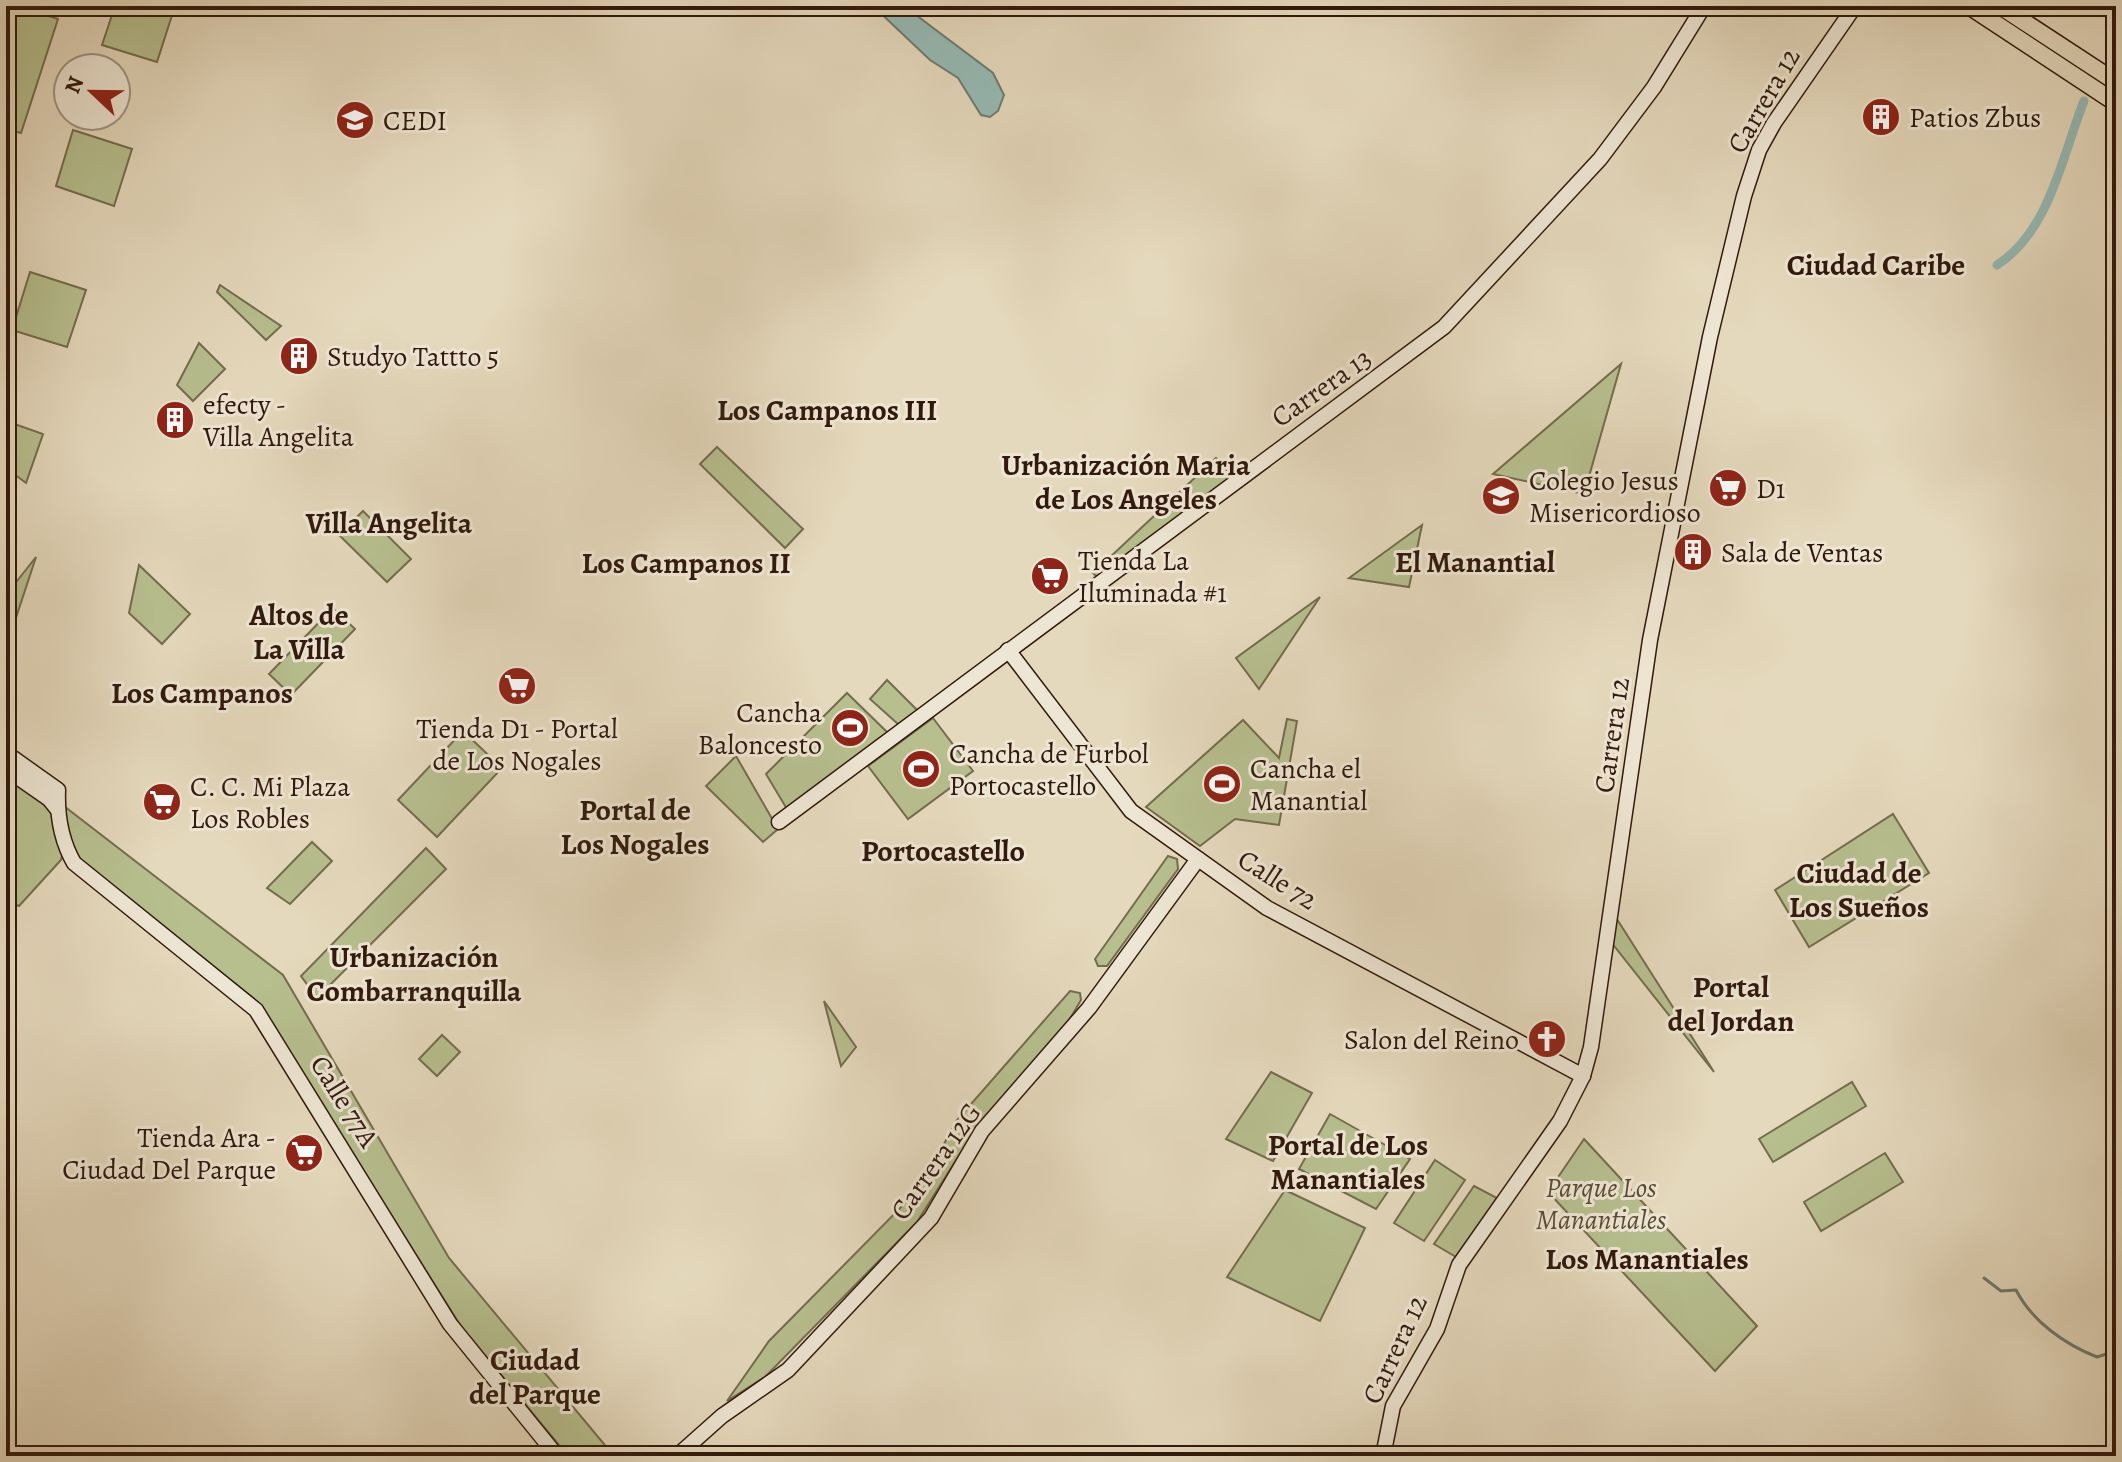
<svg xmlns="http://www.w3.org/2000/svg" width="2122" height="1462" font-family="Alegreya,serif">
	<rect width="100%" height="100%" fill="#e5d9bd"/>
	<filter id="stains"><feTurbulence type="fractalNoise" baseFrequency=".0025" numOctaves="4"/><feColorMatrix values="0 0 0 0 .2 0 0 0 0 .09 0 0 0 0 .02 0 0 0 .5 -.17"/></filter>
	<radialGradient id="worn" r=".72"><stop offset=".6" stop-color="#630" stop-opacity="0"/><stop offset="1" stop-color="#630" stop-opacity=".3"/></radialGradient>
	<g fill="#b7bf8f" stroke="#746c4e" stroke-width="2">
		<path d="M6,6H17L58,19L21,133L6,129Z"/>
		<path d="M115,6H175L157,62L102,45Z"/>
		<path d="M73,130L132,149L114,206L56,186Z"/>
		<path d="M30,272L86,290L67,347L12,330Z"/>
		<path d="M220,285L281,326L266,340L217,292Z"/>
		<path d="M199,343L225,369L193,401L177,385Z"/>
		<path d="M1621,364L1584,494L1493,474Z"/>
		<path d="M6,421L43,434L26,483L6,468Z"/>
		<path d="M717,447L803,529L785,548L700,464Z"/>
		<path d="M1216,458L1233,477L1099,579L1093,573Z"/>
		<path d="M363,511L411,559L387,582L339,535Z"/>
		<path d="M1422,525L1409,587L1349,578Z"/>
		<path d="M36,557L6,648V595Z"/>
		<path d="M139,565L190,614L162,644L129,613Z"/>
		<path d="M1320,597L1259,689L1236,658Z"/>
		<path d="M333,608L355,629L291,695L269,674Z"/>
		<path d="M887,680L918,711L899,725L870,699Z"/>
		<path d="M847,693L889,734L787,809L766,774Z"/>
		<path d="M933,718L973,771L908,819L868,766Z"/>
		<path d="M1287,719L1297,721L1279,825L1235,819L1200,846L1146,807L1243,720L1279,758Z"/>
		<path d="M463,731L502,768L437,837L398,800Z"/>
		<path d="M736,756L778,829L763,842L706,786Z"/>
		<path d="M6,773L51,806L63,852L61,860L19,906L6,901Z"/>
		<path d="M60,803L283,975L449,1258L614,1456H568L462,1328L261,1009L94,877L73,852Z"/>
		<path d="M1893,814L1929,873L1809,947L1775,890Z"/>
		<path d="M312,842L332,861L290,904L267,888Z"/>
		<path d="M426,848L446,869L317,998L301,976Z"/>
		<path d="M1168,856L1177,859L1178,869L1107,966H1098L1095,959Z"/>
		<path d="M1615,916L1702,1053L1714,1072L1611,942Z"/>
		<path d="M1070,991L1080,993L1081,1000L1065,1027L965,1146L917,1222L765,1377L727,1401L769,1341L920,1188L957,1120Z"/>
		<path d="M824,1001L856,1047L841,1066Z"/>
		<path d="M442,1035L460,1052L437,1076L419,1059Z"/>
		<path d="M1271,1072L1312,1093L1273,1161L1226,1139Z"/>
		<path d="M1852,1082L1866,1106L1773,1162L1759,1139Z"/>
		<path d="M1330,1114L1410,1159L1376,1209L1299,1169Z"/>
		<path d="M1584,1139L1757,1326L1715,1371L1548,1192Z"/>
		<path d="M1885,1153L1903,1182L1821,1231L1804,1202Z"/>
		<path d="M1435,1160L1465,1180L1424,1241L1394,1223Z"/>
		<path d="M1474,1186L1497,1198L1456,1257L1434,1244Z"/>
		<path d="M1285,1190L1365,1228L1320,1321L1227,1277Z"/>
	</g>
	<path fill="#96bab5" stroke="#6e7a71" stroke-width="2" d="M873,6H904L993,73L1004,95L998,111L990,117L981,115L958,78L930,60Z"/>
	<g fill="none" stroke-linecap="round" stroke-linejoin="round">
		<g stroke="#6e7a71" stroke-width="3">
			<path d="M2111,67L2116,60"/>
			<path d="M1984,1278L2001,1291L2016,1290C2032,1321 2064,1344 2097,1357L2116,1351"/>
		</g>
		<path stroke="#96bab5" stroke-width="9" d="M1997,265C2050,231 2062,156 2084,101"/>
		<g stroke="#31190c" stroke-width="17">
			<g id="secondary">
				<path d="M1008,650L1131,811L1267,908L1583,1076"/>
				<path d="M6,753L58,790C57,815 62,842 74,863L256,1010L450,1324L557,1456"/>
				<path d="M6,769L49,799L57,809"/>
				<path d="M779,822L1444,327L1600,159L1654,87L1704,6"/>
				<path d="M677,1456L722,1416L788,1370L931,1218L982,1131L1089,1008L1198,859"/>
				<path d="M1383,1456L1393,1406L1437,1329L1459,1265L1560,1121L1583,1076L1591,1047L1650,640L1710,337L1744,196L1759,150L1774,123L1855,6"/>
			</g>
		</g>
		<g stroke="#31190c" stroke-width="19">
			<g id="primary">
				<path d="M1969,6L2116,103"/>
				<path d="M2000,6L2116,82"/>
			</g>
		</g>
		<use href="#secondary" stroke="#eee6d4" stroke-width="14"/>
		<use href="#primary" stroke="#e5d9bd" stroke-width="16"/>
	</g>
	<defs>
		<g id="building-disc" transform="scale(2)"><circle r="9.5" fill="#8f2418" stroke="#eee6d4"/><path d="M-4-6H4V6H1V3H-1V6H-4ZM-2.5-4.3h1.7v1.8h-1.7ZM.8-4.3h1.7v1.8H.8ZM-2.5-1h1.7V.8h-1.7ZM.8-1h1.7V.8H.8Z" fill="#fff"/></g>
		<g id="school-disc" transform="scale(2)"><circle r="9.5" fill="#8f2418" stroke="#eee6d4"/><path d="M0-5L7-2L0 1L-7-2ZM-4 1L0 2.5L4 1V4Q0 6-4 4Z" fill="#fff"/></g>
		<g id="supermarket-disc" transform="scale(2)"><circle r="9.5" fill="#8f2418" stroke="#eee6d4"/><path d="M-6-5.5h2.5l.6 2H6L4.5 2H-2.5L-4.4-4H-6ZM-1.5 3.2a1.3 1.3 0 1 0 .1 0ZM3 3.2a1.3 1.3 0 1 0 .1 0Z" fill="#fff"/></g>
		<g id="stadium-disc" transform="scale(2)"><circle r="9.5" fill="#8f2418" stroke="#eee6d4"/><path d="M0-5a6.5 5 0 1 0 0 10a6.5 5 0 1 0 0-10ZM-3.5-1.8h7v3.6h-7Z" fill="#fff"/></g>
		<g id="church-disc" transform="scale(2)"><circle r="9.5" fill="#8f2418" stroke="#eee6d4"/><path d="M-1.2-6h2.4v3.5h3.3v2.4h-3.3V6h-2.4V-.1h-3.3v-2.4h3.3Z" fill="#fff"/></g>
	</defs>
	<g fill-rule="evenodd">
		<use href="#building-disc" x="1881" y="117"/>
		<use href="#school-disc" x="355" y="120"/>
		<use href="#building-disc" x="299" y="356"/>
		<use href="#building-disc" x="175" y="420"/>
		<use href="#supermarket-disc" x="1728" y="488"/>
		<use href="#school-disc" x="1501" y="496"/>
		<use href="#building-disc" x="1693" y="552"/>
		<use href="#supermarket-disc" x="1050" y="576"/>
		<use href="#supermarket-disc" x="517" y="686"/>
		<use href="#stadium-disc" x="850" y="728"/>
		<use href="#stadium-disc" x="921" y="769"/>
		<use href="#stadium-disc" x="1222" y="784"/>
		<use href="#supermarket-disc" x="162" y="802"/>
		<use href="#church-disc" x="1547" y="1039"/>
		<use href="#supermarket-disc" x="304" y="1153"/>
	</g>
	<g text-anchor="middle" stroke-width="6" stroke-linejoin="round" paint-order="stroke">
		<g font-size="28" fill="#31190c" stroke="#eee6d4">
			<text transform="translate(1763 100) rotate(-60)" y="10">Carrera 12</text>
			<text transform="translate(1321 387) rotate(-35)" y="10">Carrera 13</text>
			<text transform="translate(1611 735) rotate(-82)" y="10">Carrera 12</text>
			<text transform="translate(1278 879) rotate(32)" y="10">Calle 72</text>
			<text transform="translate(345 1101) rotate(58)" y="10">Calle 77A</text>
			<text transform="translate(935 1161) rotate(-55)" y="10">Carrera 12G</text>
			<text transform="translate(1394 1349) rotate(-65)" y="10">Carrera 12</text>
		</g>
		<g font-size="28" fill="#31190c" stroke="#eee6d4" text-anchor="start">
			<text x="1909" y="127">Patios Zbus</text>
			<text x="383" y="130">CEDI</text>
			<text x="327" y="366">Studyo Tattto 5</text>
			<text x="203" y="414">efecty -<tspan x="203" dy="32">Villa Angelita</tspan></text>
			<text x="1529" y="490">Colegio Jesus<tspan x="1529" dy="32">Misericordioso</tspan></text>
			<text x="1756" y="498">D1</text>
			<text x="1721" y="562">Sala de Ventas</text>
			<text x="1078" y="570">Tienda La<tspan x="1078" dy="32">Iluminada #1</tspan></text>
			<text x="822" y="722" text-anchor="end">Cancha<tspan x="822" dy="32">Baloncesto</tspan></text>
			<text x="517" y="738" text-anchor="middle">Tienda D1 - Portal<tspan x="517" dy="32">de Los Nogales</tspan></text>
			<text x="949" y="763">Cancha de Furbol<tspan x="949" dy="32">Portocastello</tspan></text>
			<text x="1250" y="778">Cancha el<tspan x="1250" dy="32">Manantial</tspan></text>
			<text x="190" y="796">C. C. Mi Plaza<tspan x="190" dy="32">Los Robles</tspan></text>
			<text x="1519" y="1049" text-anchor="end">Salon del Reino</text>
			<text x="276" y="1147" text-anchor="end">Tienda Ara -<tspan x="276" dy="32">Ciudad Del Parque</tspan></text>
		</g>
		<g font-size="28" font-style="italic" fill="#594b33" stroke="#eee6d4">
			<text x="1601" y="1197">Parque Los<tspan x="1601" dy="32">Manantiales</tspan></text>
		</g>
		<g font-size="30" font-weight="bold" fill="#31190c" stroke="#eee6d4">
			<text x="1876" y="275">Ciudad Caribe</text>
			<text x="827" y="420">Los Campanos III</text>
			<text x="1126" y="475">Urbanización Maria<tspan x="1126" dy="34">de Los Angeles</tspan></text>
			<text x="389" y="533">Villa Angelita</text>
			<text x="1475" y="572">El Manantial</text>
			<text x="686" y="573">Los Campanos II</text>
			<text x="299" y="625">Altos de<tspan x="299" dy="34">La Villa</tspan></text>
			<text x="202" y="703">Los Campanos</text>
			<text x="635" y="820">Portal de<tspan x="635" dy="34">Los Nogales</tspan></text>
			<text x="943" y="861">Portocastello</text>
			<text x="1859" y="883">Ciudad de<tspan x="1859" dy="34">Los Sueños</tspan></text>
			<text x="414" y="967">Urbanización<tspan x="414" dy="34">Combarranquilla</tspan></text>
			<text x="1731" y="997">Portal<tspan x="1731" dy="34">del Jordan</tspan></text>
			<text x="1348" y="1155">Portal de Los<tspan x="1348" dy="34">Manantiales</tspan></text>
			<text x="1647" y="1269">Los Manantiales</text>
			<text x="535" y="1370">Ciudad<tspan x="535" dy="34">del Parque</tspan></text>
		</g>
	</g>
	<rect width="2122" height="1462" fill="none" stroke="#e5d9bd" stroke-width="32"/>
	<rect x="8" y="8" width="2106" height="1446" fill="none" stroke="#31190c" stroke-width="4"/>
	<rect x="16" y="16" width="2090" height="1430" fill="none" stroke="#31190c" stroke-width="2"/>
	<g transform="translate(92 92) rotate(292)"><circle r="38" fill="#eee6d4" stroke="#a29484" stroke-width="2"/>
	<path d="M0-6L14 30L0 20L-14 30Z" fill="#8f2418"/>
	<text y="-12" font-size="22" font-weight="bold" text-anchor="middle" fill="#31190c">N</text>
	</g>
	<rect width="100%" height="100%" filter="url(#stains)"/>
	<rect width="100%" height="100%" fill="url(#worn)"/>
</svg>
